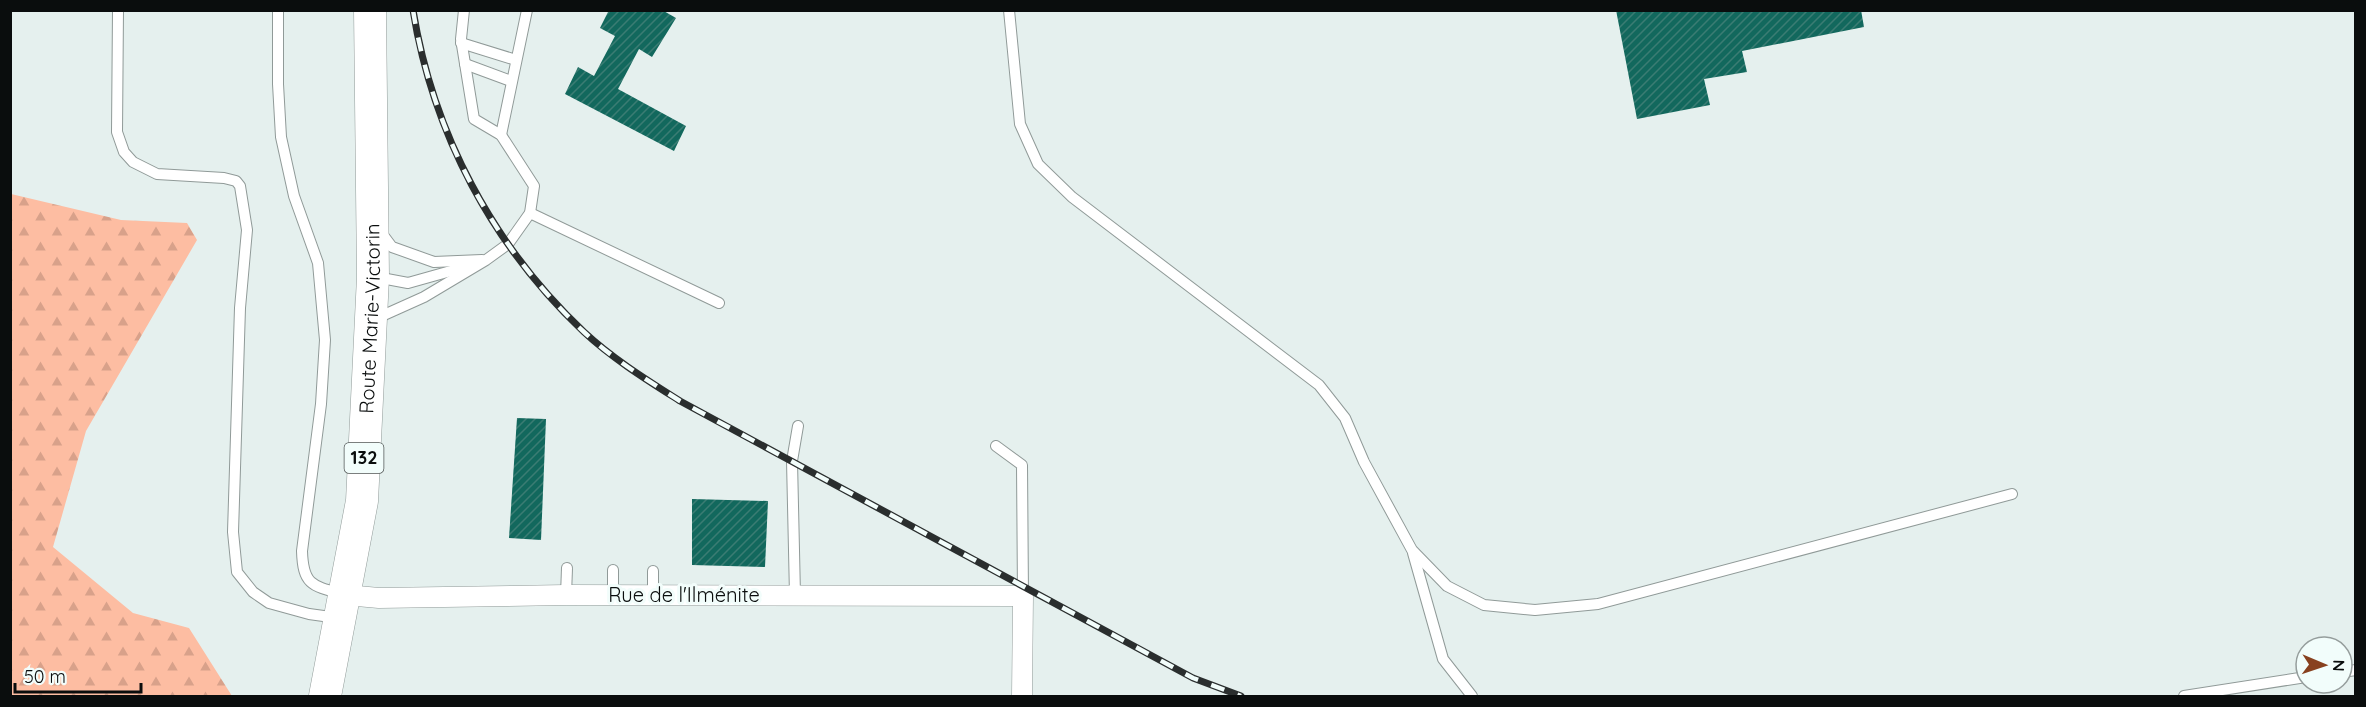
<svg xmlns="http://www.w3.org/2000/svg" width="2366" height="707" font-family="Quicksand,sans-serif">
	<defs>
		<pattern id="forest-firs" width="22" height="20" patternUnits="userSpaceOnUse" patternTransform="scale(1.5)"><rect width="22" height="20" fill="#fdbda2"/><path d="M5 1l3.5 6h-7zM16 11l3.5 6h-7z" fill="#d8a18a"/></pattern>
		<pattern id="building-hatch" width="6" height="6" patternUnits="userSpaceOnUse" patternTransform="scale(1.5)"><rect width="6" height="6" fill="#12685d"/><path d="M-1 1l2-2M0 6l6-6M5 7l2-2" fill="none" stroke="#3b7c73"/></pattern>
	</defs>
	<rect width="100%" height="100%" fill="#e5f0ee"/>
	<path fill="url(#forest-firs)" d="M11,194L121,220L187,223L197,240L86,431L53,547L133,613L189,628L232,696H11Z"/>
	<g fill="url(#building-hatch)">
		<path d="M609,10H662L676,18L652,57L639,49L618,89L686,126L674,151L565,94L578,67L594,76L615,36L600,28Z"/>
		<path d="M1616,10H1861L1864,27L1742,51L1747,72L1704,79L1710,105L1637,119Z"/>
		<path d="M517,418L546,419L541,540L509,538Z"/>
		<path d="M692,499L768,501L765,567L692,565Z"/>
	</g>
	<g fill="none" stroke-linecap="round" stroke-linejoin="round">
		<g stroke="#909a98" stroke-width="12">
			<g id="lane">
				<path d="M118,10L117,132L124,152L133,162L157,174L224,178L236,181L240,186L247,230L240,308L233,532L237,572L253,592L269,603L309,614L338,618"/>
				<path d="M278,10V84L281,137L294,196L318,263L325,340L321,404L302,551C303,585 312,586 343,594"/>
				<path d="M1009,10L1020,124L1038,164L1072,197L1319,385L1345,418L1364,462L1412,550L1447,586L1484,605L1535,610L1598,604L2012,494"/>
				<path d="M461,43L516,60"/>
				<path d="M465,64L511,81"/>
				<path d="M501,135L527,10"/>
				<path d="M530,213L719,303"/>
				<path d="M380,231L392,247L434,262L482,260"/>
				<path d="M376,277L408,283L465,267"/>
				<path d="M375,319L424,297L486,260L508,244L530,213L534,186L501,135L474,119L461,39L464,10"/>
				<path d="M996,446L1022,465L1023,596"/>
				<path d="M1413,553L1443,659L1472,696"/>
				<path d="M613,570V595"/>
				<path d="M653,571V595"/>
				<path d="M566,595L567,568"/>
				<path d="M795,595L792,461L798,426"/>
				<path d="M2342,672L2356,670"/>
				<path d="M2184,696L2306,677"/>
			</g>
		</g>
		<g stroke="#909a98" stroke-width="21">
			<path id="street" d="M346,595L379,598L566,595L1023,596L1022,696"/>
		</g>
		<g stroke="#909a98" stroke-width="33">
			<g id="primary">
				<path id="s1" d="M325,696L362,501L373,277L370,10"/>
			</g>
		</g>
		<use href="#lane" stroke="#fff" stroke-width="10"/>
		<use href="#street" stroke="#fff" stroke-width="20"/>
		<use href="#primary" stroke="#fff" stroke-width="32"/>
		<g stroke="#2a2e2e" stroke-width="7">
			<path id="rail" d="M413,10C433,134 493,246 584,332C613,359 647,380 680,401L1193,678L1241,696"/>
		</g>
		<use href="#rail" stroke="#f2fdfb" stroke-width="4.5" stroke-dasharray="14" stroke-linecap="butt"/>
	</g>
	<g text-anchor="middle" stroke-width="6" stroke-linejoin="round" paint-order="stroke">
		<rect fill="#f2fdfb" stroke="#505554" stroke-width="1.5" x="344.5" y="443" width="39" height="30" rx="4.5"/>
		<g font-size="18" font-weight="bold" fill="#0a0d0d">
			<text x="364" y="464">132</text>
		</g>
		<g font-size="20" fill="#0a0d0d" stroke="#f2fdfb">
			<text dy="7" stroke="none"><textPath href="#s1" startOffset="381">Route Marie-Victorin</textPath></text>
			<text x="684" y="602">Rue de l'Ilménite</text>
		</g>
	</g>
	<rect width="2366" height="707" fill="none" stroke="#0a0d0d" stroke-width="24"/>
	<g transform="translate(2324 665) rotate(92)"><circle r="28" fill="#f2fdfb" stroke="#959d9c" stroke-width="1.5"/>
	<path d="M0-4.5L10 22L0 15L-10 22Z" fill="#88411f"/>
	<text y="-9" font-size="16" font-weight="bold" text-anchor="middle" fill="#0a0d0d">N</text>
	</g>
	<path d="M15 683v9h126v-9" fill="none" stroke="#0a0d0d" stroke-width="3"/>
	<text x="24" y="683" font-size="18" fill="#0a0d0d" stroke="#f2fdfb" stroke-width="4.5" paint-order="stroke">50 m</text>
</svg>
